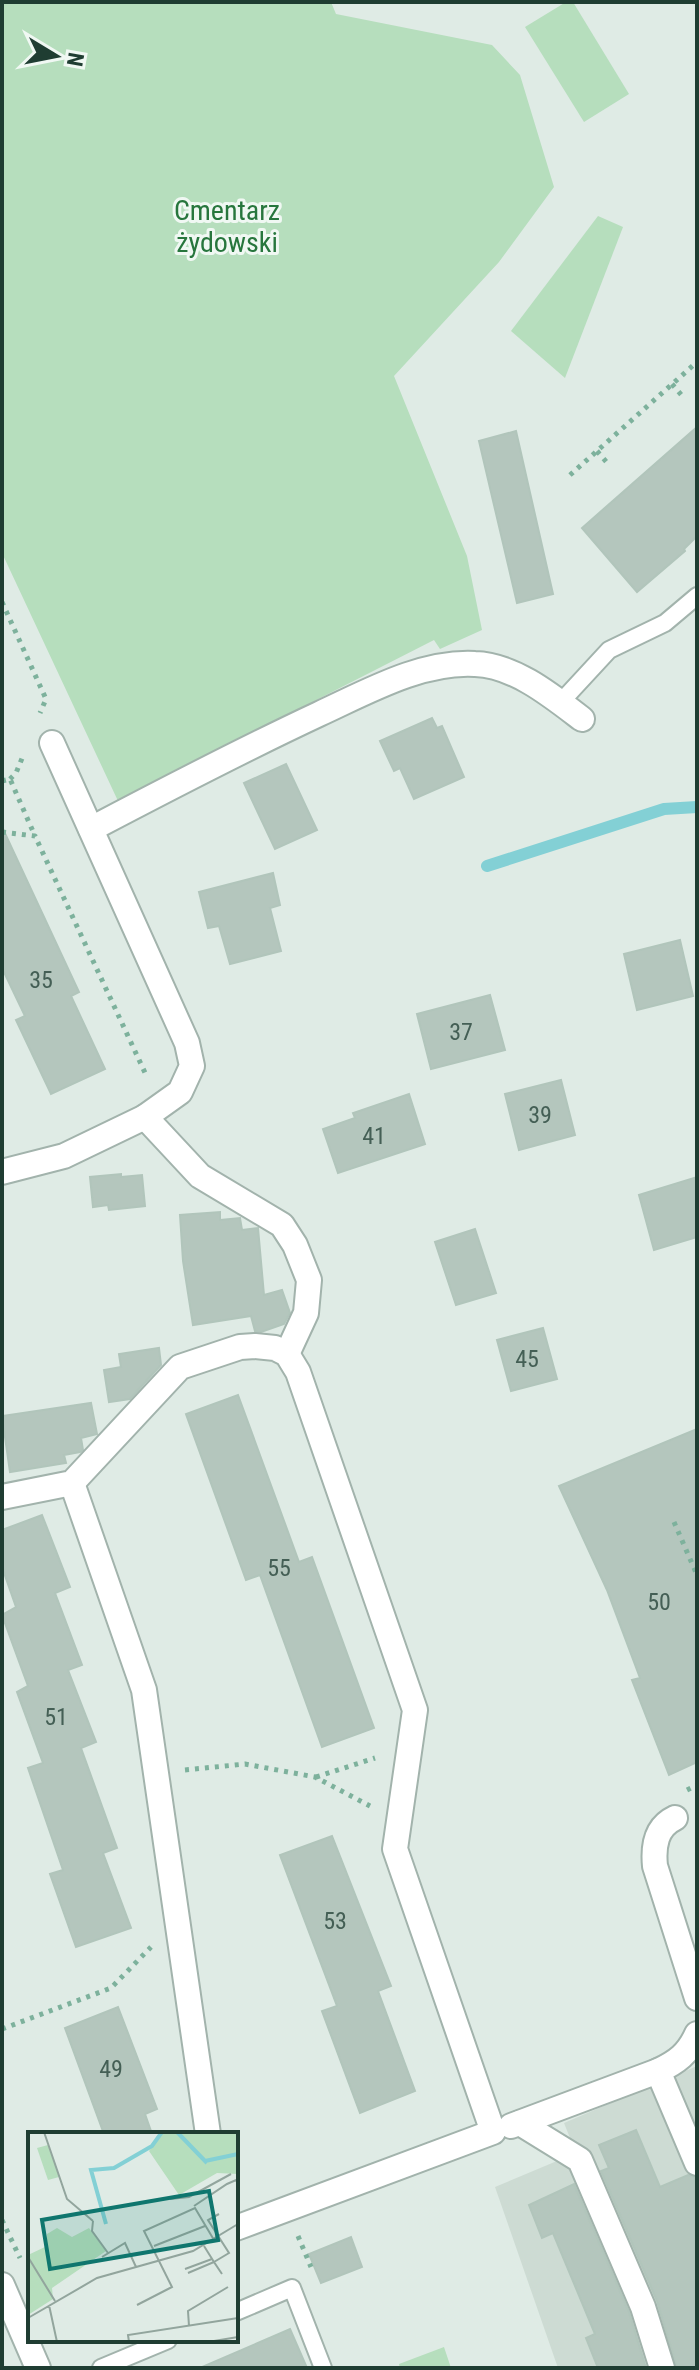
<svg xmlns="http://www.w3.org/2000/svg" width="699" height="2370" font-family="'Roboto Condensed',sans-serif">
	<rect width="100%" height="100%" fill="#dfebe5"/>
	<path fill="#cddbd3" d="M697,2066V2368H558L495,2187L576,2153L564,2123Z"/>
	<g fill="#b6debd">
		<path d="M2,2H331L336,14L492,45L520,75L554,187L499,262L394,376L467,556L482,630L440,649L434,640L118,801L2,553Z"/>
		<path d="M566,2H573L629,94L584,122L525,27Z"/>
		<path d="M598,216L623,227L565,378L511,331Z"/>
		<path d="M444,2347L451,2368H400L399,2364Z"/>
	</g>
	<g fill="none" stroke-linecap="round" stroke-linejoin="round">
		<path stroke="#83d0d5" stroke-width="12" d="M487,866L664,809L697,807"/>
	</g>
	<g fill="#b4c6bd" stroke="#b1c5bb" stroke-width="2">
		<path d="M697,427V536L684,549L685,551L637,592L582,528Z"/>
		<path d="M516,431L553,594L517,603L479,441Z"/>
		<path d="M432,718L437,728L442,726L464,777L414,799L400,768L394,771L380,741Z"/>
		<path d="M286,764L317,830L275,849L244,783Z"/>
		<path d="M2,827L79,992L71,996L105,1069L51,1094L16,1020L25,1016L2,968Z"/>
		<path d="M273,873L280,905L270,908L281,951L230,964L219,926L208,928L199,892Z"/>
		<path d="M680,940L693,996L637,1010L624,954Z"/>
		<path d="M490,995L505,1050L431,1069L417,1014Z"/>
		<path d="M561,1080L575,1135L519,1150L505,1094Z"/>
		<path d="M409,1094L425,1144L338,1173L323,1129L355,1118L353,1113Z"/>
		<path d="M121,1174V1177L142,1175L145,1206L109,1210L108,1205L93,1207L90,1177Z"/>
		<path d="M697,1177V1237L654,1250L639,1195Z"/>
		<path d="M220,1212V1220L240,1218L242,1230L258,1228L264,1295L282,1290L290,1313L284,1324L261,1332L255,1331L251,1316L193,1325L183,1261L180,1215Z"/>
		<path d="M475,1229L496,1293L456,1305L435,1242Z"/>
		<path d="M543,1328L557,1379L511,1391L497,1340Z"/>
		<path d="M159,1348L161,1365L130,1399L109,1402L104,1370L121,1367L119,1354Z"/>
		<path d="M238,1395L299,1562L312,1557L374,1728L322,1747L260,1575L246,1580L186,1414Z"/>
		<path d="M91,1403L97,1434L81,1438L83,1450L80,1452L64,1455L66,1463L10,1472L2,1416Z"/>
		<path d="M697,1429V1762L669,1775L632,1680L640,1678L607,1590L559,1486Z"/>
		<path d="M42,1515L70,1587L55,1593L82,1665L68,1670L96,1742L81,1748L117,1848L103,1853L131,1928L76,1947L50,1874L63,1870L28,1768L43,1763L17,1692L28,1686L2,1615L16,1607L2,1567V1530Z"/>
		<path d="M332,1836L391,1986L378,1991L415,2091L360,2113L322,2011L337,2006L280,1855Z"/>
		<path d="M118,2007L157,2109L145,2114L152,2134H104L65,2028Z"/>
		<path d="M636,2130L660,2187L688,2175L697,2178V2368H677L657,2301L601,2171L609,2168L599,2145Z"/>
		<path d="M574,2184L629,2312L646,2368H598L586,2338L595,2334L553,2233L542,2238L529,2205Z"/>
		<path d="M351,2237L362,2267L321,2283L309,2254Z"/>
		<path d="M290,2329L307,2368H200Z"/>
	</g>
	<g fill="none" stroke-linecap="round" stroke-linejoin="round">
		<g stroke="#a2b3ac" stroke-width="20">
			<g id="service">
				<path d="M560,703L609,650L665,623L697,596"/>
				<path d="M236,2312L292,2288L323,2368"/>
				<path d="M101,2368L168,2340"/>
			</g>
		</g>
		<g stroke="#a2b3ac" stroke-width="28">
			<g id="minor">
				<path d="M91,829C167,789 242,750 319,714C367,692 421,661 475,664C514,665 552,696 582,719"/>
				<path d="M145,1117L200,1176L282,1225L295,1245L309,1280L306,1313L287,1354"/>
				<path d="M2,1172L64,1156L145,1117L180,1092L192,1066L187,1043L52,743"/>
				<path d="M72,1483L144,1690L208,2134"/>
				<path d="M2,1497L72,1483L180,1367L240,1347L255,1346L275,1348L287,1354L298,1372L415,1710L395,1849L493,2132L236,2228"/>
				<path d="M675,1818C656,1827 653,1846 655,1866L697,1998"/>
				<path d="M658,2071L697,2163"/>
				<path d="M520,2123L580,2160L643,2307L662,2368"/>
				<path d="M511,2126L658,2071C677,2062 688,2054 697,2034"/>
			</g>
		</g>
		<g stroke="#a2b3ac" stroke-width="28">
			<path id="tertiary" d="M2,2285L38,2368"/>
		</g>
		<g stroke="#7db19c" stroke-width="5" stroke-dasharray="4 6" stroke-linecap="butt">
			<path d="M672,384L684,398"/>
			<path d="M597,451L609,465"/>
			<path d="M570,475L697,362"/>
			<path d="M2,602L46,699L40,713"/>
			<path d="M10,779L16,773L23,756"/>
			<path d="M2,781L10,779L35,836"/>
			<path d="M2,832L35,836L147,1077"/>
			<path d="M674,1522L697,1575"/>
			<path d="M185,1770L245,1764L315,1777L370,1806"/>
			<path d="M316,1777L375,1758"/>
			<path d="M687,1790L697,1785"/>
			<path d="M2,2029L111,1988L151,1947"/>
			<path d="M2,2220L20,2258"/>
			<path d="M298,2236L311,2267"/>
		</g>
		<use href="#service" stroke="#fff" stroke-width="16"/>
		<use href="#minor" stroke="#fff" stroke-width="24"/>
		<use href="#tertiary" stroke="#fff" stroke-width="24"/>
	</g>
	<g text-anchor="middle" stroke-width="6" stroke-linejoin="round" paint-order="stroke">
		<g font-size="24" fill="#445f55">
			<text x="41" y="988">35</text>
			<text x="461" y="1040">37</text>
			<text x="540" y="1123">39</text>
			<text x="374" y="1144">41</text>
			<text x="527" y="1367">45</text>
			<text x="279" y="1576">55</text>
			<text x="659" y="1610">50</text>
			<text x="56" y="1725">51</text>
			<text x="335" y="1929">53</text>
			<text x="111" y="2077">49</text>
		</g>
		<g font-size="28" fill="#27763d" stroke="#f0f8f3">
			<text x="227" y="220">Cmentarz<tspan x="227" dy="32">żydowski</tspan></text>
		</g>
	</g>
	<g transform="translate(28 2132)">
		<rect width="210" height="210" fill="#dfebe5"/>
		<path d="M136,0H210V42L189,41L151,63L121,19ZM20,13L31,45L20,48L9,16ZM29,96L44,105L61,96L78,119L24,156L25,167L0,183V123L19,114V102Z" fill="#b6debd"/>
		<path fill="none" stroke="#83d0d5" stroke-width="4" d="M149,0L179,31M177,29L210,22M78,92L63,38L86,36L124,14L134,0"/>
		<path fill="none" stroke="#92a59d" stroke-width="2" d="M16,0L39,67L65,89M142,67L161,65L203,42M166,74L199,52L208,48L210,52M191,82L180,88L201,121L186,130L194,142M65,89L64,99L80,121M126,114L177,94M0,125L27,169M74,125L97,111L108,135M157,137L184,127M160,141L186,130L176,114M21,173L29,210M109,173L144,155L116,99L167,76L186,108M0,186L69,146L165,119L210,92M161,194L160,179L200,155M101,210L100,203L210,186M180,210L210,205"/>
		<path fill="#0f766e" fill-opacity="0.15" stroke="#0f766e" stroke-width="4" d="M181,59L190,108L22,137L14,88Z"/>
		<rect width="210" height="210" fill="none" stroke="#1f3d32" stroke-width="4"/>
	</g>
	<rect width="699" height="2370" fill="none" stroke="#1f3d32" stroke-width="8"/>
	<g transform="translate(56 56) rotate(100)" stroke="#f0f8f3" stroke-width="6" paint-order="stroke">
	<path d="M0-6L14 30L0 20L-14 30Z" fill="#1f3d32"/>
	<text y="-12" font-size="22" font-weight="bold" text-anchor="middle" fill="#1f3d32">N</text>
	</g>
</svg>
